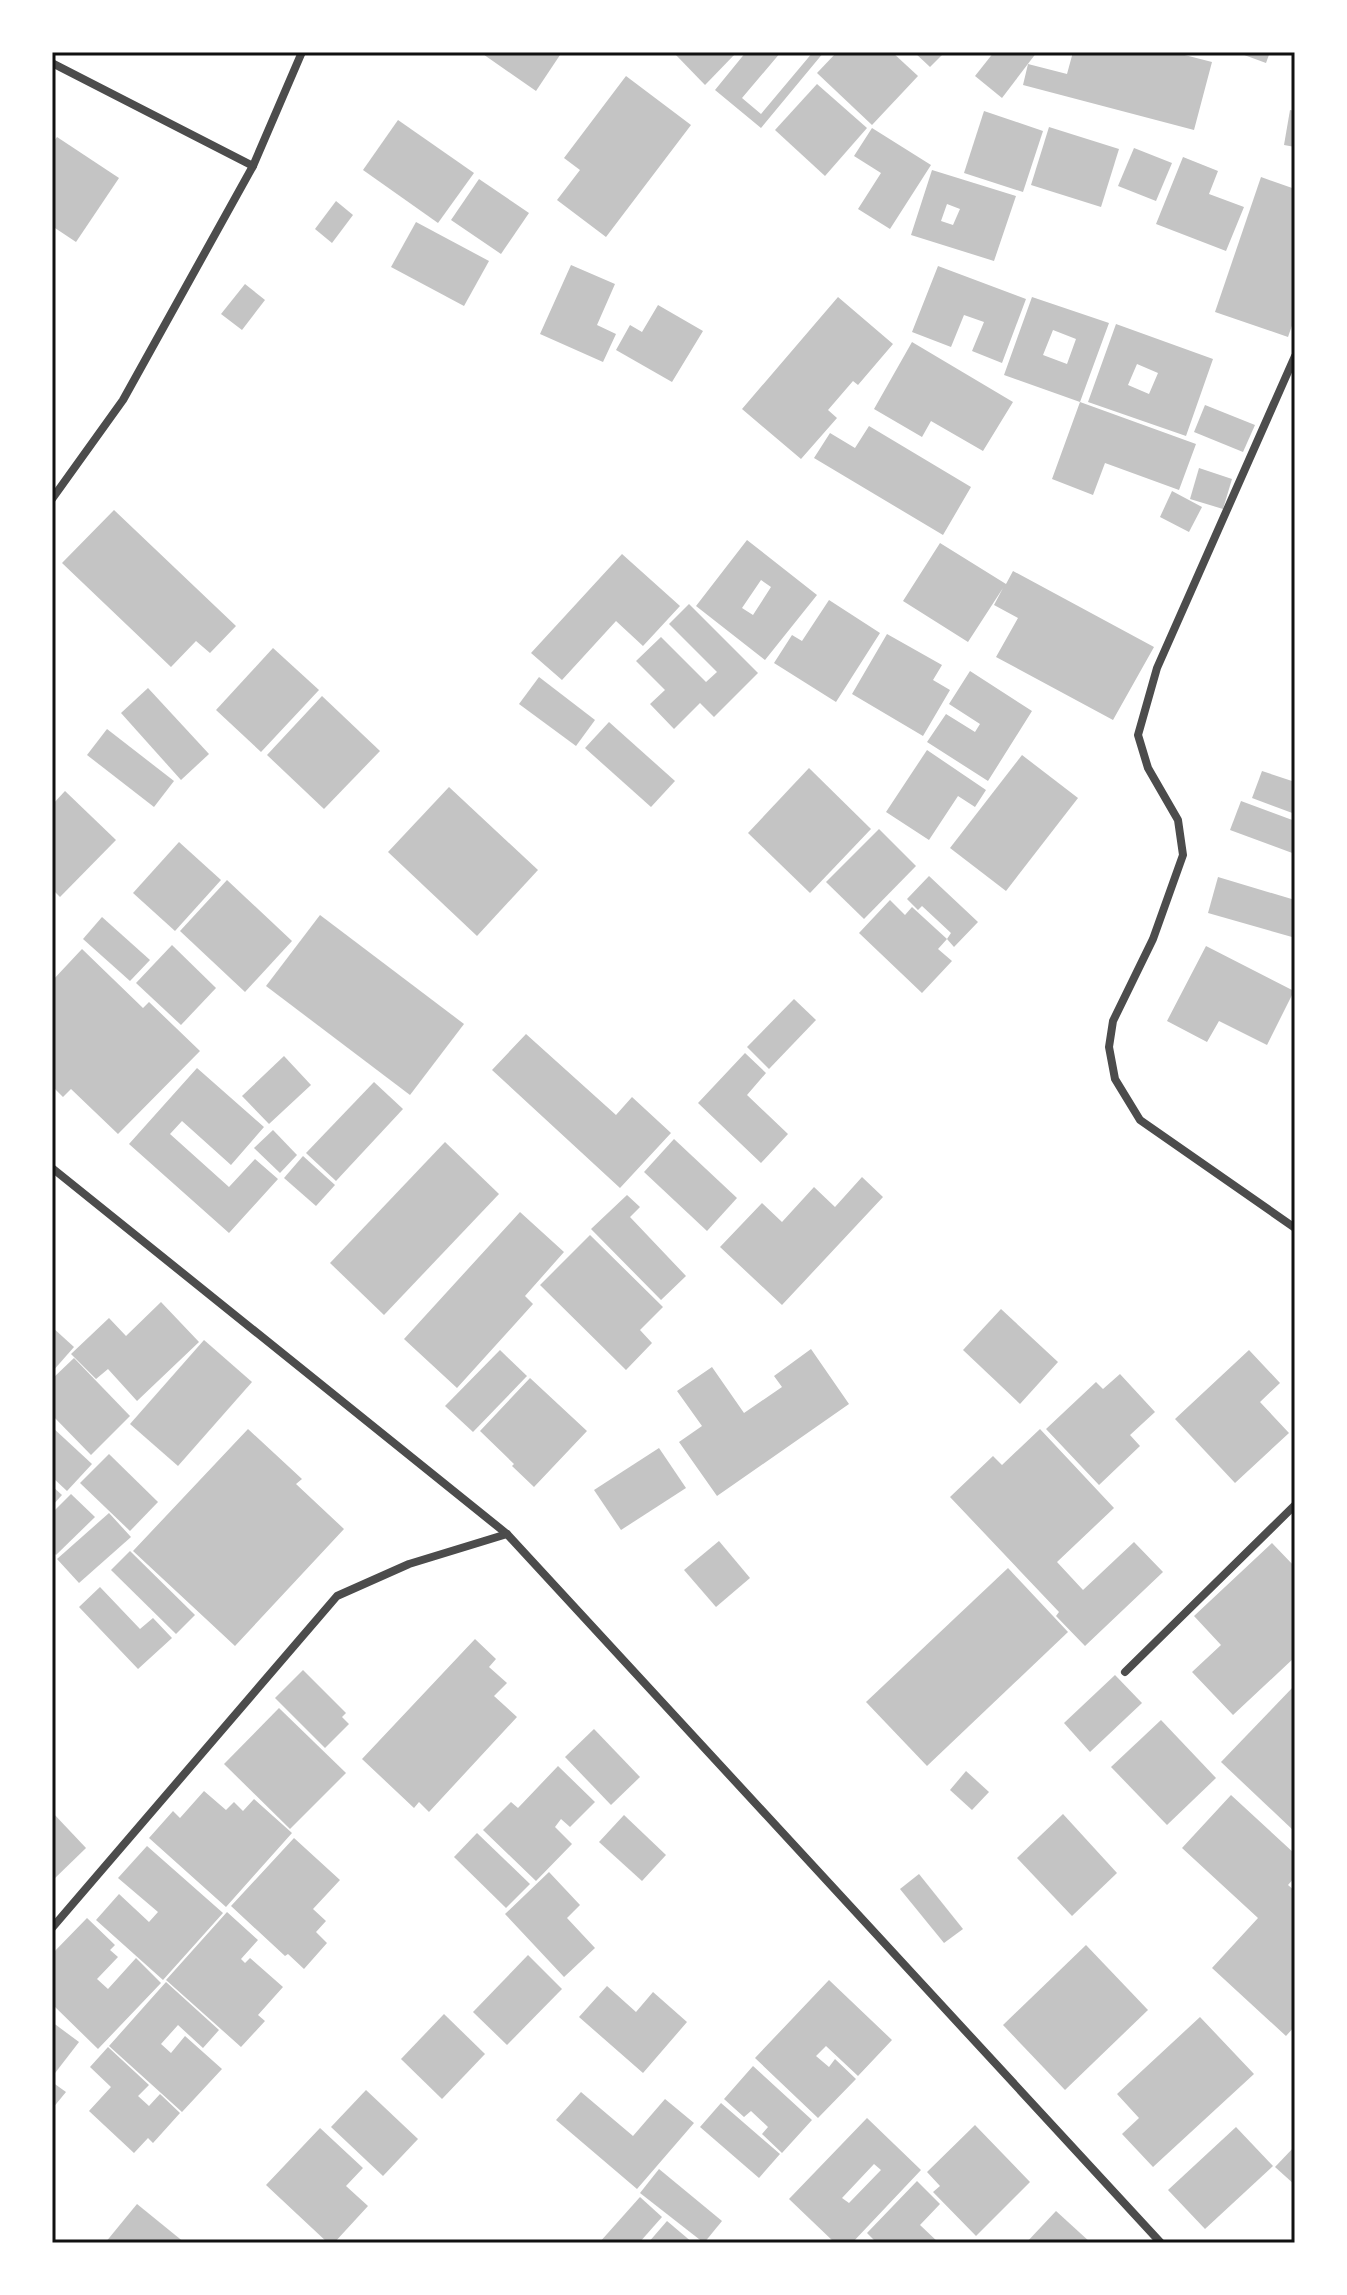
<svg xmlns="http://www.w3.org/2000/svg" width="1347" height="2295" font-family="Ubuntu,sans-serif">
	<rect width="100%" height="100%" fill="#fff"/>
	<g fill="#c4c4c4" fill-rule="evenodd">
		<path d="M480,52H562L536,91Z"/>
		<path d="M677,52H737L705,85L675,54Z"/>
		<path d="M746,52H781L742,98L761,114L813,52H824L761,128L715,90Z"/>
		<path d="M837,52H892L918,76L872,125L817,73Z"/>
		<path d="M914,52H945L930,67Z"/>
		<path d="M994,52H1037L1002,98L975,76Z"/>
		<path d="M1073,52H1173L1212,62L1194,130L1023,85L1028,64L1067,74Z"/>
		<path d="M1236,52H1270L1266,63Z"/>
		<path d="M626,76L691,125L606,237L557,200L580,170L564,158Z"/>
		<path d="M817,84L867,128L825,176L775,130Z"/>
		<path d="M1290,110L1295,111V147L1284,145Z"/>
		<path d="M984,111L1043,131L1023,192L964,173Z"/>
		<path d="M398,120L474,173L438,223L363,170Z"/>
		<path d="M1049,127L1119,149L1101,207L1031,185Z"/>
		<path d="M872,128L931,165L890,229L858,209L881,173L854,156Z"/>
		<path d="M57,137L119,178L76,242L52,226V144Z"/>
		<path d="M1134,148L1172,163L1156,201L1118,186Z"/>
		<path d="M1183,157L1218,171L1209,194L1244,207L1226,251L1156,224Z"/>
		<path d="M932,170L1016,196L994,261L911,235ZM947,204L960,209L953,225L941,221Z"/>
		<path d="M1261,177L1295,189V317L1288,337L1215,312Z"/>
		<path d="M479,179L529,213L501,254L451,220Z"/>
		<path d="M336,201L353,215L332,243L315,229Z"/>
		<path d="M416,222L489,261L464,306L391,267Z"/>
		<path d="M571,265L615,284L597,325L616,334L603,362L540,334Z"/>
		<path d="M938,266L1026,299L1002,363L972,351L984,322L964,315L951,347L912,332Z"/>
		<path d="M245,284L265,300L242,330L221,314Z"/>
		<path d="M838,297L893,344L858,385L853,381L828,410L837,418L801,459L742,409Z"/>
		<path d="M1032,297L1109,323L1080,402L1196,444L1179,490L1105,463L1093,495L1052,479L1080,402L1004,375ZM1053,330L1076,339L1067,364L1043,355Z"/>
		<path d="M658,305L703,331L672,382L616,350L630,325L642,332Z"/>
		<path d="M1116,324L1213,359L1186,436L1088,402ZM1137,364L1158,373L1149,394L1128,385Z"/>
		<path d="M912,342L1013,402L983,451L931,421L922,437L874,409Z"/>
		<path d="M1205,405L1255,425L1243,452L1194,432Z"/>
		<path d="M869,426L971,487L943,535L814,458L830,433L855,448Z"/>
		<path d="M1199,468L1232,479L1223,509L1190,499Z"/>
		<path d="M1172,491L1202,507L1189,532L1160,517Z"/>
		<path d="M114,510L236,626L210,653L196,641L171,667L62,563Z"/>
		<path d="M747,540L817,595L765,660L696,606ZM761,580L771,587L753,615L742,608Z"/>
		<path d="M940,543L1006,584L1013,571L1154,647L1113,720L996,657L1018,618L994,605L1003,588L968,642L903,601Z"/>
		<path d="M622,554L680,606L643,646L616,621L562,680L531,653Z"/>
		<path d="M829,600L880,633L836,702L774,663L792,635L802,641Z"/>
		<path d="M689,604L758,673L714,717L700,703L674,729L650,704L665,690L636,661L661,637L706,682L717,672L669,624Z"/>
		<path d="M887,634L942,665L933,680L950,690L923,736L852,694Z"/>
		<path d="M273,648L319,690L261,752L216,710Z"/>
		<path d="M970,671L1032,711L988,781L927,742L946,714L975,732L980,724L949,704Z"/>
		<path d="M539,677L595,720L576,746L519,704Z"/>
		<path d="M148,688L209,754L181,780L121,713Z"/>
		<path d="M322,696L380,751L324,809L267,755Z"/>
		<path d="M609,722L675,781L651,807L585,748Z"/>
		<path d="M107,729L174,781L154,807L87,755Z"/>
		<path d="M927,750L986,790L975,807L958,796L929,840L886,812Z"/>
		<path d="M1022,755L1078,798L1006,891L950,848Z"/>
		<path d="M809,768L871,829L810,893L748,833Z"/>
		<path d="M1262,771L1295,782V814L1252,798Z"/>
		<path d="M449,787L538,870L477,936L388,852Z"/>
		<path d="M65,791L116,840L60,897L52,889V805Z"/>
		<path d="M1241,801L1295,821V854L1230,830Z"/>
		<path d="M879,829L916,866L864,919L826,882Z"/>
		<path d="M179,842L221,880L175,931L133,893Z"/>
		<path d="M929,876L978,922L954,947L947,939L938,949L952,961L922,993L859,933L890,900L905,915L912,907L947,939L951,933L922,906L918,910L907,899Z"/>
		<path d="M1218,877L1295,900V927L1292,937L1208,913Z"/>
		<path d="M227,880L292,941L245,992L180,931Z"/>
		<path d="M320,915L464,1024L410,1095L266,986Z"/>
		<path d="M102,917L150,960L130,981L83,939Z"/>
		<path d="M172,945L216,988L181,1025L136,983Z"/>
		<path d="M1206,946L1294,991L1267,1045L1219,1021L1207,1042L1167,1021Z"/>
		<path d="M82,949L143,1008L149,1002L200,1051L118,1134L71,1089L63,1097L52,1086V981Z"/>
		<path d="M794,999L816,1020L769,1069L747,1047Z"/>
		<path d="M526,1034L616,1115L632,1097L671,1133L620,1188L492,1070Z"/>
		<path d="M745,1053L766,1073L747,1095L788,1134L761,1163L698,1103Z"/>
		<path d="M284,1056L311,1085L269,1124L242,1096Z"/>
		<path d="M197,1068L264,1127L231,1165L182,1121L170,1134L229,1187L255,1159L278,1179L229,1233L129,1144Z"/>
		<path d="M374,1082L403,1109L336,1181L306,1153Z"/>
		<path d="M273,1130L297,1155L280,1173L254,1148Z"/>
		<path d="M674,1139L737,1198L707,1231L644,1172Z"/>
		<path d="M445,1142L499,1194L384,1315L330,1263Z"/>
		<path d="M303,1156L335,1185L316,1206L284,1178Z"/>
		<path d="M862,1177L883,1197L782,1305L720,1247L762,1203L782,1222L814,1187L835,1207Z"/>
		<path d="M627,1195L640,1207L630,1217L686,1276L661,1300L591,1229Z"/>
		<path d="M520,1212L564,1252L525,1296L533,1304L457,1388L404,1339Z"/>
		<path d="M590,1235L663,1307L640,1330L652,1343L626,1370L540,1285Z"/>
		<path d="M161,1302L199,1342L137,1401L108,1369L96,1379L71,1354L109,1318L126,1336Z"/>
		<path d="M1001,1309L1058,1362L1020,1404L963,1350Z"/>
		<path d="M52,1327L74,1347L52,1372Z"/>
		<path d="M204,1340L252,1382L178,1466L130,1424Z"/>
		<path d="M811,1349L849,1404L717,1496L679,1442L702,1426L677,1391L712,1367L744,1413L782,1387L774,1376Z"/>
		<path d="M500,1350L527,1376L473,1432L445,1406Z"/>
		<path d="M1249,1350L1280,1383L1260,1402L1289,1433L1235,1483L1175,1419Z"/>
		<path d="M74,1358L130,1416L91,1455L52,1415V1379Z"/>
		<path d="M1120,1374L1155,1412L1130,1435L1140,1446L1099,1485L1046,1429L1096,1382L1103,1389Z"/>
		<path d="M530,1378L587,1431L534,1487L512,1466L514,1464L480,1431Z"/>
		<path d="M52,1427L92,1464L67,1491L52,1477Z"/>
		<path d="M248,1429L302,1479L296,1484L344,1529L235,1646L133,1551Z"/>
		<path d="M1040,1429L1114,1508L1057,1562L1083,1590L1134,1542L1163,1572L1085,1646L1056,1616L1059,1612L950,1497L993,1456L1002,1465Z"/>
		<path d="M659,1448L686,1488L621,1530L594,1490Z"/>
		<path d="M109,1454L158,1502L130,1531L80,1483Z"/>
		<path d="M52,1486L62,1495L52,1506Z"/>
		<path d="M71,1494L95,1517L56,1555L52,1551V1513Z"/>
		<path d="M109,1513L131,1537L79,1583L57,1559Z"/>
		<path d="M719,1541L750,1578L716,1607L684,1570Z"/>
		<path d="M1272,1543L1295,1567V1657L1233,1715L1192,1672L1221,1645L1194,1616Z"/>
		<path d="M130,1551L195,1615L176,1634L111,1570Z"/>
		<path d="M1008,1568L1068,1632L927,1766L866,1702Z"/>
		<path d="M100,1587L140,1629L153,1618L172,1638L138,1669L79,1607Z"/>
		<path d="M475,1639L496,1659L489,1667L507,1683L494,1696L517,1717L429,1812L419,1802L414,1808L362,1759Z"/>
		<path d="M303,1670L346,1713L342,1717L349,1724L325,1748L275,1698Z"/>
		<path d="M1115,1675L1142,1703L1090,1752L1064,1723Z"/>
		<path d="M1295,1685V1832L1221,1762Z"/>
		<path d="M279,1708L346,1773L290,1829L224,1764Z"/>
		<path d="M1161,1720L1216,1778L1167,1825L1111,1767Z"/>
		<path d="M594,1729L640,1777L611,1805L565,1757Z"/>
		<path d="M558,1766L595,1802L570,1827L561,1819L555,1827L572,1844L536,1881L483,1830L511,1802L518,1808Z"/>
		<path d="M966,1771L989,1792L972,1810L950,1790Z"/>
		<path d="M204,1791L226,1810L234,1802L243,1811L254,1799L292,1833L226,1907L149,1838L173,1811L180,1818Z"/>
		<path d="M1231,1795L1295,1854V1877L1288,1885L1295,1891V2026L1286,2036L1212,1968L1258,1918L1182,1848Z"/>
		<path d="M52,1812L86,1848L52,1881Z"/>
		<path d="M1063,1814L1117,1873L1072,1916L1017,1858Z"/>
		<path d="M624,1815L666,1855L642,1881L599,1842Z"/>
		<path d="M477,1833L530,1884L506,1908L454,1857Z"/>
		<path d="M294,1838L340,1880L313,1909L326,1921L316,1932L327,1943L304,1969L288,1954L285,1956L231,1906Z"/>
		<path d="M147,1846L223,1913L163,1980L96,1920L119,1894L149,1922L158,1912L118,1878Z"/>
		<path d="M549,1872L580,1905L567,1918L595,1948L564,1977L505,1914Z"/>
		<path d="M919,1874L963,1929L944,1943L900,1889Z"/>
		<path d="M227,1912L258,1940L241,1959L245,1963L250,1958L283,1987L258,2015L265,2021L241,2047L166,1980Z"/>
		<path d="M87,1918L115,1945L110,1950L118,1957L97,1979L108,1989L136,1958L161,1983L98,2049L52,2004V1954Z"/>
		<path d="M1086,1945L1148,2010L1065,2090L1003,2025Z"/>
		<path d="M528,1955L562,1989L507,2045L473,2012Z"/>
		<path d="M829,1980L892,2040L858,2076L826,2046L816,2056L829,2067L835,2059L856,2079L818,2118L755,2058Z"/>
		<path d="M166,1982L219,2030L203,2048L178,2025L161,2044L171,2053L185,2036L222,2069L182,2112L109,2046Z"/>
		<path d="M607,1986L636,2012L653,1992L687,2022L643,2073L579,2017Z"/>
		<path d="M444,2014L485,2054L442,2099L401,2059Z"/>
		<path d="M1200,2017L1254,2074L1153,2167L1122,2134L1139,2118L1117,2094Z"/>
		<path d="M52,2022L79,2042L52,2077Z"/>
		<path d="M108,2047L149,2085L138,2096L149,2106L160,2094L180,2113L153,2143L148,2138L134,2153L89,2111L111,2087L90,2067Z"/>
		<path d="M753,2066L812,2120L782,2153L762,2134L768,2127L751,2111L744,2117L724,2099Z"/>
		<path d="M52,2082L66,2092L52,2109Z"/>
		<path d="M366,2090L418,2139L383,2176L331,2127Z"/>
		<path d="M581,2092L633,2136L665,2099L694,2123L637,2189L556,2120Z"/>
		<path d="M721,2103L780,2154L759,2178L700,2127Z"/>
		<path d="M867,2118L921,2170L852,2243H835L789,2199ZM874,2164L881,2170L849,2203L842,2198Z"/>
		<path d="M975,2125L1030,2182L976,2236L933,2192L940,2186L927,2172Z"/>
		<path d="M1236,2127L1273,2166L1205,2229L1168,2190Z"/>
		<path d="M320,2128L363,2168L346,2186L368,2206L334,2243H328L266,2185Z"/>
		<path d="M1295,2146V2185L1275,2167Z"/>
		<path d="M659,2169L722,2221L704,2243L640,2193Z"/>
		<path d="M917,2181L940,2204L920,2225L939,2243H877L867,2233Z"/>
		<path d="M640,2197L662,2217L639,2243H599Z"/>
		<path d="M137,2204L185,2243H105Z"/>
		<path d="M1056,2211L1091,2243H1026Z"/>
		<path d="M667,2221L693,2243H648Z"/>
	</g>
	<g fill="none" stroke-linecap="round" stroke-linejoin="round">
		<g stroke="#4c4c4c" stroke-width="8">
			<path d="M52,63L253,166"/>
			<path d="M1295,356L1157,668L1138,735L1148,768L1178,820L1183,855L1153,939L1113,1021L1109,1047L1115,1079L1140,1120L1295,1228"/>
			<path d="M52,499L123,400L253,166L302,52"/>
			<path d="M52,1168L507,1534L1161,2243"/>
			<path d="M1125,1672L1295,1505"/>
			<path d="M52,1928L337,1596L409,1564L507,1534"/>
		</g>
	</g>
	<rect width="1347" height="2295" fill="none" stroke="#ffffff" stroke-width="108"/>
	<rect x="54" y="54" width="1239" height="2187" fill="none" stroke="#111" stroke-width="3"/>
</svg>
